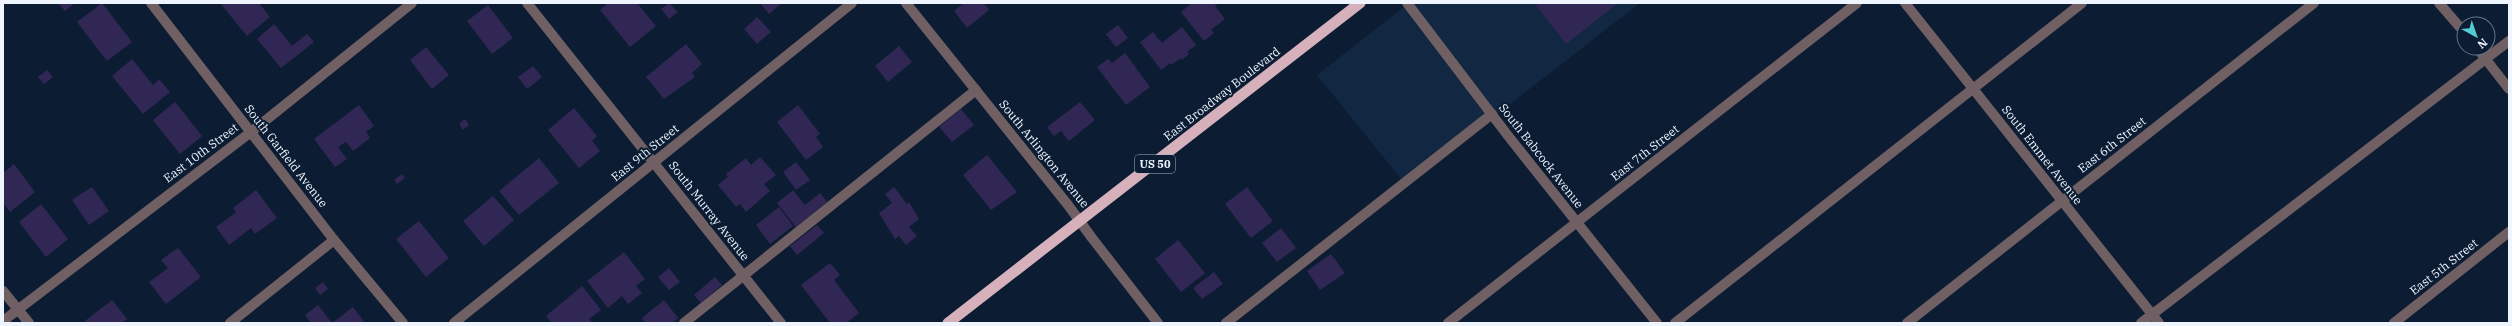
<svg xmlns="http://www.w3.org/2000/svg" width="2512" height="326" font-family="'IBM Plex Serif',serif">
	<rect width="100%" height="100%" fill="#0c1d33"/>
	<path fill="#122742" d="M1409,3H1640L1406,185L1317,75Z"/>
	<g fill="#302754">
		<path d="M58,3H75L65,11Z"/>
		<path d="M102,3L132,42L107,61L77,22Z"/>
		<path d="M220,3H259L270,17L247,36Z"/>
		<path d="M608,3H637L656,26L630,47L600,10Z"/>
		<path d="M669,3L678,12L669,19L661,9Z"/>
		<path d="M760,3H782L769,14Z"/>
		<path d="M964,3H984L989,10L967,28L954,11Z"/>
		<path d="M1192,3H1219L1215,6L1225,19L1211,30L1214,33L1204,41L1181,12Z"/>
		<path d="M1534,3H1618L1566,44Z"/>
		<path d="M488,5L513,38L492,54L467,21Z"/>
		<path d="M757,17L771,32L757,44L744,29Z"/>
		<path d="M274,24L292,46L307,34L314,42L281,68L257,39Z"/>
		<path d="M1118,25L1128,38L1116,47L1106,34Z"/>
		<path d="M1182,27L1196,45L1187,52L1189,54L1182,60L1181,58L1171,65L1170,63L1161,70L1140,42L1153,32L1162,43Z"/>
		<path d="M686,44L702,64L692,73L695,77L664,99L646,77Z"/>
		<path d="M899,46L912,62L888,82L875,66Z"/>
		<path d="M426,47L449,75L432,89L410,60Z"/>
		<path d="M1125,53L1150,87L1126,105L1097,67L1108,59L1112,63Z"/>
		<path d="M132,59L153,85L159,79L170,92L143,114L112,76Z"/>
		<path d="M533,66L542,77L527,89L518,77Z"/>
		<path d="M47,70L53,77L44,84L38,77Z"/>
		<path d="M175,102L202,136L180,154L153,120Z"/>
		<path d="M1080,102L1095,120L1069,141L1061,131L1054,136L1047,127Z"/>
		<path d="M359,105L374,126L366,132L370,138L353,151L346,142L338,147L347,159L335,167L314,139Z"/>
		<path d="M798,105L820,134L816,137L823,147L806,160L777,122Z"/>
		<path d="M574,108L597,136L592,141L600,151L579,168L548,130Z"/>
		<path d="M961,109L974,125L952,142L939,127Z"/>
		<path d="M465,119L469,125L463,130L459,124Z"/>
		<path d="M987,155L1017,192L991,210L963,175Z"/>
		<path d="M760,157L776,175L764,184L770,191L746,212L740,204L736,207L718,185L728,177L726,174L746,158L751,165Z"/>
		<path d="M539,158L559,183L519,215L499,191Z"/>
		<path d="M796,162L810,180L796,190L783,172Z"/>
		<path d="M14,164L35,192L10,212L3,203V173Z"/>
		<path d="M402,174L405,178L397,184L394,180Z"/>
		<path d="M92,187L109,211L89,225L72,200Z"/>
		<path d="M894,187L907,204L909,202L919,219L909,227L917,236L906,245L899,236L895,239L879,213L892,203L885,194Z"/>
		<path d="M1247,187L1273,221L1251,238L1225,204Z"/>
		<path d="M256,190L277,218L255,234L251,228L229,245L216,227L236,212L233,208Z"/>
		<path d="M793,190L805,205L820,193L827,202L796,227L777,203Z"/>
		<path d="M493,196L514,220L484,246L463,221Z"/>
		<path d="M41,204L68,239L46,257L19,222Z"/>
		<path d="M779,207L793,226L770,244L756,225Z"/>
		<path d="M419,221L449,258L426,277L396,239Z"/>
		<path d="M817,225L824,233L797,255L790,246Z"/>
		<path d="M1281,228L1296,248L1277,262L1262,243Z"/>
		<path d="M1178,240L1205,273L1181,292L1155,259Z"/>
		<path d="M178,248L201,277L166,304L149,282L168,268L161,260Z"/>
		<path d="M624,252L645,279L636,286L642,293L628,304L622,296L608,308L587,281Z"/>
		<path d="M1331,254L1345,273L1320,290L1307,271Z"/>
		<path d="M830,263L840,275L834,280L859,313L846,323H830L801,285Z"/>
		<path d="M669,268L680,282L669,290L658,277Z"/>
		<path d="M1214,272L1223,284L1202,299L1193,288Z"/>
		<path d="M715,277L722,285L701,303L694,295Z"/>
		<path d="M323,282L328,289L320,295L315,288Z"/>
		<path d="M582,286L601,310L589,319L593,323H552L546,316Z"/>
		<path d="M112,300L127,319L122,323H87L85,321Z"/>
		<path d="M664,300L678,318L672,323H646L642,318Z"/>
		<path d="M318,305L332,323L353,307L365,323H311L305,315Z"/>
	</g>
	<g fill="none" stroke-linecap="round" stroke-linejoin="round">
		<g stroke="#705f63" stroke-width="10">
			<path d="M230,323L334,240"/>
			<path d="M684,323L976,90"/>
			<path d="M1226,323L1492,114"/>
			<path d="M1675,323L2082,3"/>
			<path d="M2141,323L2509,41"/>
		</g>
		<g stroke="#705f63" stroke-width="10">
			<path d="M151,3L334,240L403,323"/>
			<path d="M527,3L781,323"/>
			<path d="M906,3L1068,205L1092,238L1158,323"/>
			<path d="M1407,3L1509,137L1657,323"/>
			<path d="M2439,3L2464,32"/>
			<path d="M2477,48L2509,89"/>
			<path d="M3,291L29,323"/>
			<path d="M3,321L251,132L412,3"/>
			<path d="M454,323L852,3"/>
			<path d="M1448,323L1857,3"/>
			<path d="M1907,323L2314,3"/>
			<path d="M2394,323L2509,232"/>
		</g>
		<path stroke="#705f63" stroke-width="10" d="M1905,3L2159,323"/>
		<path stroke="#d6b0ba" stroke-width="11" d="M948,323L1360,3"/>
	</g>
	<g text-anchor="middle" stroke-width="4" stroke-linejoin="round" paint-order="stroke">
		<rect fill="#0c1d33" stroke="#aab4c2" stroke-width="1" x="1135" y="155" width="40" height="18" rx="3"/>
		<g font-size="11" font-weight="bold" fill="#eef5ff">
			<text x="1155" y="168">US 50</text>
		</g>
		<g font-size="12" fill="#eef5ff" stroke="#0c1d33">
			<text transform="translate(1222 94) rotate(-38)" y="4">East Broadway Boulevard</text>
			<text transform="translate(2112 145) rotate(-38)" y="4">East 6th Street</text>
			<text transform="translate(201 153) rotate(-37)" y="4">East 10th Street</text>
			<text transform="translate(645 153) rotate(-39)" y="4">East 9th Street</text>
			<text transform="translate(1645 153) rotate(-38)" y="4">East 7th Street</text>
			<text transform="translate(1044 154) rotate(51)" y="4">South Arlington Avenue</text>
			<text transform="translate(2042 155) rotate(52)" y="4">South Emmet Avenue</text>
			<text transform="translate(286 156) rotate(52)" y="4">South Garfield Avenue</text>
			<text transform="translate(1541 156) rotate(52)" y="4">South Babcock Avenue</text>
			<text transform="translate(709 211) rotate(52)" y="4">South Murray Avenue</text>
			<text transform="translate(2444 267) rotate(-38)" y="4">East 5th Street</text>
		</g>
	</g>
	<rect width="2512" height="326" fill="none" stroke="#eef5ff" stroke-width="8"/>
	<g transform="translate(2476 36) rotate(140)"><circle r="19" fill="#0c1d33" stroke="#667385"/>
	<path d="M0-3L7 15L0 10L-7 15Z" fill="#52ccd0"/>
	<text y="-6" font-size="11" font-weight="bold" text-anchor="middle" fill="#eef5ff">N</text>
	</g>
</svg>
